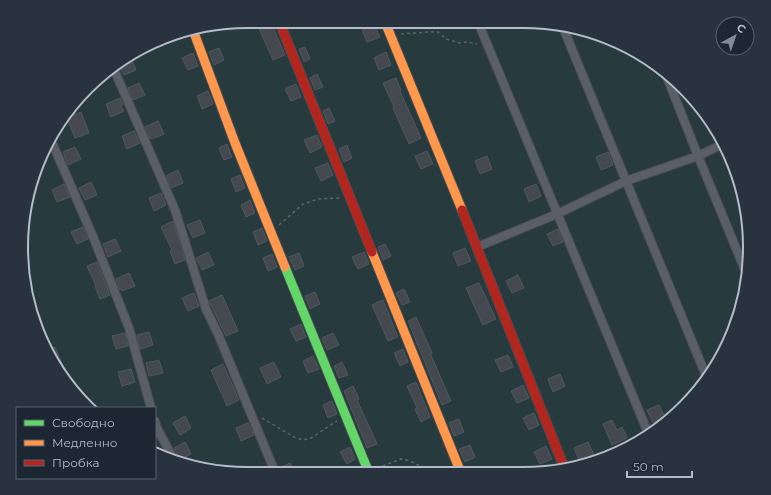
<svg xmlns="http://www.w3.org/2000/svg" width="771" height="495" font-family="Montserrat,sans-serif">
	<rect width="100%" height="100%" fill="#2a3038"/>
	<path fill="#273a3e" d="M248,21L553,23L610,38L662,68L720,134L748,218L742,306L703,386L662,427L624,451L539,473L218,472L161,457L155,453V408H92L59,374L29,306L21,247L33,174L68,110L121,59L175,33Z"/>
	<g fill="#444950" stroke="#52575f">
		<path d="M270,21H271L272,25L285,55L273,60L258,26Z"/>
		<path d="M374,25L380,37L367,42L362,30Z"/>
		<path d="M305,47L310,59L304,62L299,49Z"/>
		<path d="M219,48L224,60L214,65L209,52Z"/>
		<path d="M386,52L391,65L379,70L374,58Z"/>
		<path d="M193,53L198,66L188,70L182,58Z"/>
		<path d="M131,57L136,70L124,75L118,63Z"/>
		<path d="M317,74L323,87L315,90L310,78Z"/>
		<path d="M396,78L401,90L400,91L421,138L409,144L393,108L394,107L383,83Z"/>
		<path d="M139,83L145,95L133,100L128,88Z"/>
		<path d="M296,84L301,97L291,101L285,89Z"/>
		<path d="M208,91L213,104L202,109L197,96Z"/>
		<path d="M120,98L123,105L121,106L124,111L111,117L106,104Z"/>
		<path d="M329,108L335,121L328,124L323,111Z"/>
		<path d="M81,112L89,133L75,138L67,118Z"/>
		<path d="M158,121L164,134L152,139L151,138L150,139L145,127Z"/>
		<path d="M134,131L140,143L127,149L122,136Z"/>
		<path d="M317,135L322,147L310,153L304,140Z"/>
		<path d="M227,144L232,157L224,160L219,148Z"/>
		<path d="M347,145L352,158L344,162L339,149Z"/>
		<path d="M75,147L81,159L68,165L63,152Z"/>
		<path d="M427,151L433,164L421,169L415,156Z"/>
		<path d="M608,152L613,165L601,170L596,157Z"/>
		<path d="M487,156L492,169L480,174L475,161Z"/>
		<path d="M328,163L333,175L321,181L315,168Z"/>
		<path d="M178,170L183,183L171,188L166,176Z"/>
		<path d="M240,175L245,188L236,192L231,179Z"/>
		<path d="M91,182L97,195L85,200L79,188Z"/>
		<path d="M64,184L70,197L57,202L52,190Z"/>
		<path d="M536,184L541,196L529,202L524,189Z"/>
		<path d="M161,193L166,205L154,211L149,198Z"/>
		<path d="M250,200L255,213L246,217L241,205Z"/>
		<path d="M200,220L205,233L193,238L187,225Z"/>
		<path d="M173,221L185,260L175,264L170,251L172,250L161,227Z"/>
		<path d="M83,227L88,239L77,244L71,232Z"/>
		<path d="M262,228L267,241L258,245L253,232Z"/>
		<path d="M558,229L563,242L553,246L547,234Z"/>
		<path d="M115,239L121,251L108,257L103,244Z"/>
		<path d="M385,244L391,256L383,260L378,247Z"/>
		<path d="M465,248L471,261L458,266L453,253Z"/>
		<path d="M208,252L214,265L202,270L196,258Z"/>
		<path d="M364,252L369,264L358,269L352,257Z"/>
		<path d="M299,253L304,266L295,270L289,257Z"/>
		<path d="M272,254L277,267L268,271L263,258Z"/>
		<path d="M97,262L110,295L100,299L95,286H96L87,266Z"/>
		<path d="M129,273L135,286L122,291V289L120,290L116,279Z"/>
		<path d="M518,275L524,288L512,293L506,281Z"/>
		<path d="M479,283L496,319L483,325L466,288Z"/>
		<path d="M404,289L410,302L402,305L396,293Z"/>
		<path d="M315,292L320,304L310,309L305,296Z"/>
		<path d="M194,293L199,306L188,311L182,298Z"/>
		<path d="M222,295L238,331L226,336L209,301Z"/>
		<path d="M383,300L398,337L388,341L372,305Z"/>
		<path d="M416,317L432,353H430L451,401L442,405L408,321Z"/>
		<path d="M301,324L306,337L296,341L290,329Z"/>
		<path d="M149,332L153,345L140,349L137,335Z"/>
		<path d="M125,333L128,346L116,349L112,336Z"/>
		<path d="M333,333L339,345L327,350L322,338Z"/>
		<path d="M55,347L65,371L59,373L48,349Z"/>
		<path d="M403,349L408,362L400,366L394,353Z"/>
		<path d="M508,355L513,367L501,372L495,360Z"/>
		<path d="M313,356L319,369L308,373L303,361Z"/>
		<path d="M159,360L163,373L149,376L146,363Z"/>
		<path d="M274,362L281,377L267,384L260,368Z"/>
		<path d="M342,362L348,375L339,378L334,366Z"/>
		<path d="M223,364L239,400L227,406L211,370Z"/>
		<path d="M131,369L135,382L122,386L118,372Z"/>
		<path d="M560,374L565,386L553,392L548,379Z"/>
		<path d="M416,382L430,417L421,422L415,409L417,408L407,386Z"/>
		<path d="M523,385L529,398L517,403L511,391Z"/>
		<path d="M353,386L359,399L357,400L377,444L367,448L344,391Z"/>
		<path d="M332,401L337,414L328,418L323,405Z"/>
		<path d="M659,405L665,417L653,423L647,410Z"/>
		<path d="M534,413L539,425L529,430L523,418Z"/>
		<path d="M185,416L191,428L180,435L173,423Z"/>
		<path d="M459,419L464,432L454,436L449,423Z"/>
		<path d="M612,420L617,430L622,427L627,438L612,445L603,424Z"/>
		<path d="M248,423L254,435L241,441L236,428Z"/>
		<path d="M185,442L191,454L179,460V457L174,448Z"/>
		<path d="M588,442L595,457L580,462L574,448Z"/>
		<path d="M470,445L475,457L465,462L459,449Z"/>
		<path d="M546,446L552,459L540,464L534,452Z"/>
		<path d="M350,447L355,459L347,464L340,452Z"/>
		<path d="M290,463L295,472H280L279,468Z"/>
	</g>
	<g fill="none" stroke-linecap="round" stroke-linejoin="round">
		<g stroke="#484c53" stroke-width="10">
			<g id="street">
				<path d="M478,22L649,435"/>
				<path d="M562,25L707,378"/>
				<path d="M113,67L175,210L206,309L218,334L275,472"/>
				<path d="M665,72L698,156L745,270"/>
				<path d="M51,140L94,239L129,328L151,408"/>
				<path d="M477,247L557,214L626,181L698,156L723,144"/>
				<path d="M155,421L157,428L174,460"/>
			</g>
		</g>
		<g stroke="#484c53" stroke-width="11">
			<path id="fast" d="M285,267L369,473"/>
		</g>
		<g stroke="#484c53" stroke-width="11">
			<g id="slow">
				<path d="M385,22L462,210"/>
				<path d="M193,30L235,143L285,267"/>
				<path d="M372,252L461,473"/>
			</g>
		</g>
		<g stroke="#484c53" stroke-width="11">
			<g id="jam">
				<path d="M279,21L372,252"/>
				<path d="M462,210L564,467"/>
			</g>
		</g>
		<g stroke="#5d636a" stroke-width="1.5" stroke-dasharray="3 3" stroke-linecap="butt">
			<path d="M401,34L429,32H438L446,39L460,43L467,42L477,44"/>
			<path d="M279,225L303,204L318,199L340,198"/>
			<path d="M262,418L294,437L303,440L311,438L337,421"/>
			<path d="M377,468L401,459L410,461L429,470L440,473"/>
		</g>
		<use href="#street" stroke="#5a5e66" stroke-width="8"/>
		<use href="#fast" stroke="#63d668" stroke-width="9"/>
		<use href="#slow" stroke="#ff974d" stroke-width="9"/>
		<use href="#jam" stroke="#b3261e" stroke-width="9"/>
	</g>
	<path d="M0 0H771V495H0ZM247 28H524A219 219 0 0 1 743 247V248A219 219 0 0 1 524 467H247A219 219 0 0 1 28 248V247A219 219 0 0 1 247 28Z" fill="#29323f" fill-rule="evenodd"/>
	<path fill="none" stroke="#b4bcc9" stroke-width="2" d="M247 28H524A219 219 0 0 1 743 247V248A219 219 0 0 1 524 467H247A219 219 0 0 1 28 248V247A219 219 0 0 1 247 28Z"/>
	<rect x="16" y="407" width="140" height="72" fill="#1d2633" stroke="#59626f"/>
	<rect x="24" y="420" width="20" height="6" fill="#63d668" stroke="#59626f"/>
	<text x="52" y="427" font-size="12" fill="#b4bcc9">Свободно</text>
	<rect x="24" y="440" width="20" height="6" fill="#ff974d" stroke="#59626f"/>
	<text x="52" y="447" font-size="12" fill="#b4bcc9">Медленно</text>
	<rect x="24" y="460" width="20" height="6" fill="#b3261e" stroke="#59626f"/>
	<text x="52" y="467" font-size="12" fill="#b4bcc9">Пробка</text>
	<g transform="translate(735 36) rotate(40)"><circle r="19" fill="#1d2633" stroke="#59626f"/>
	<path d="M0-3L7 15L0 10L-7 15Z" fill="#848b96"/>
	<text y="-6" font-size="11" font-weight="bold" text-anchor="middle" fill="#b4bcc9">С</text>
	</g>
	<path d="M627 471v6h65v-6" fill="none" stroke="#b4bcc9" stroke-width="2"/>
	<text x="633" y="471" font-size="12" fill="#b4bcc9" stroke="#1d2633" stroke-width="3" paint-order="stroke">50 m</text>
</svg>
